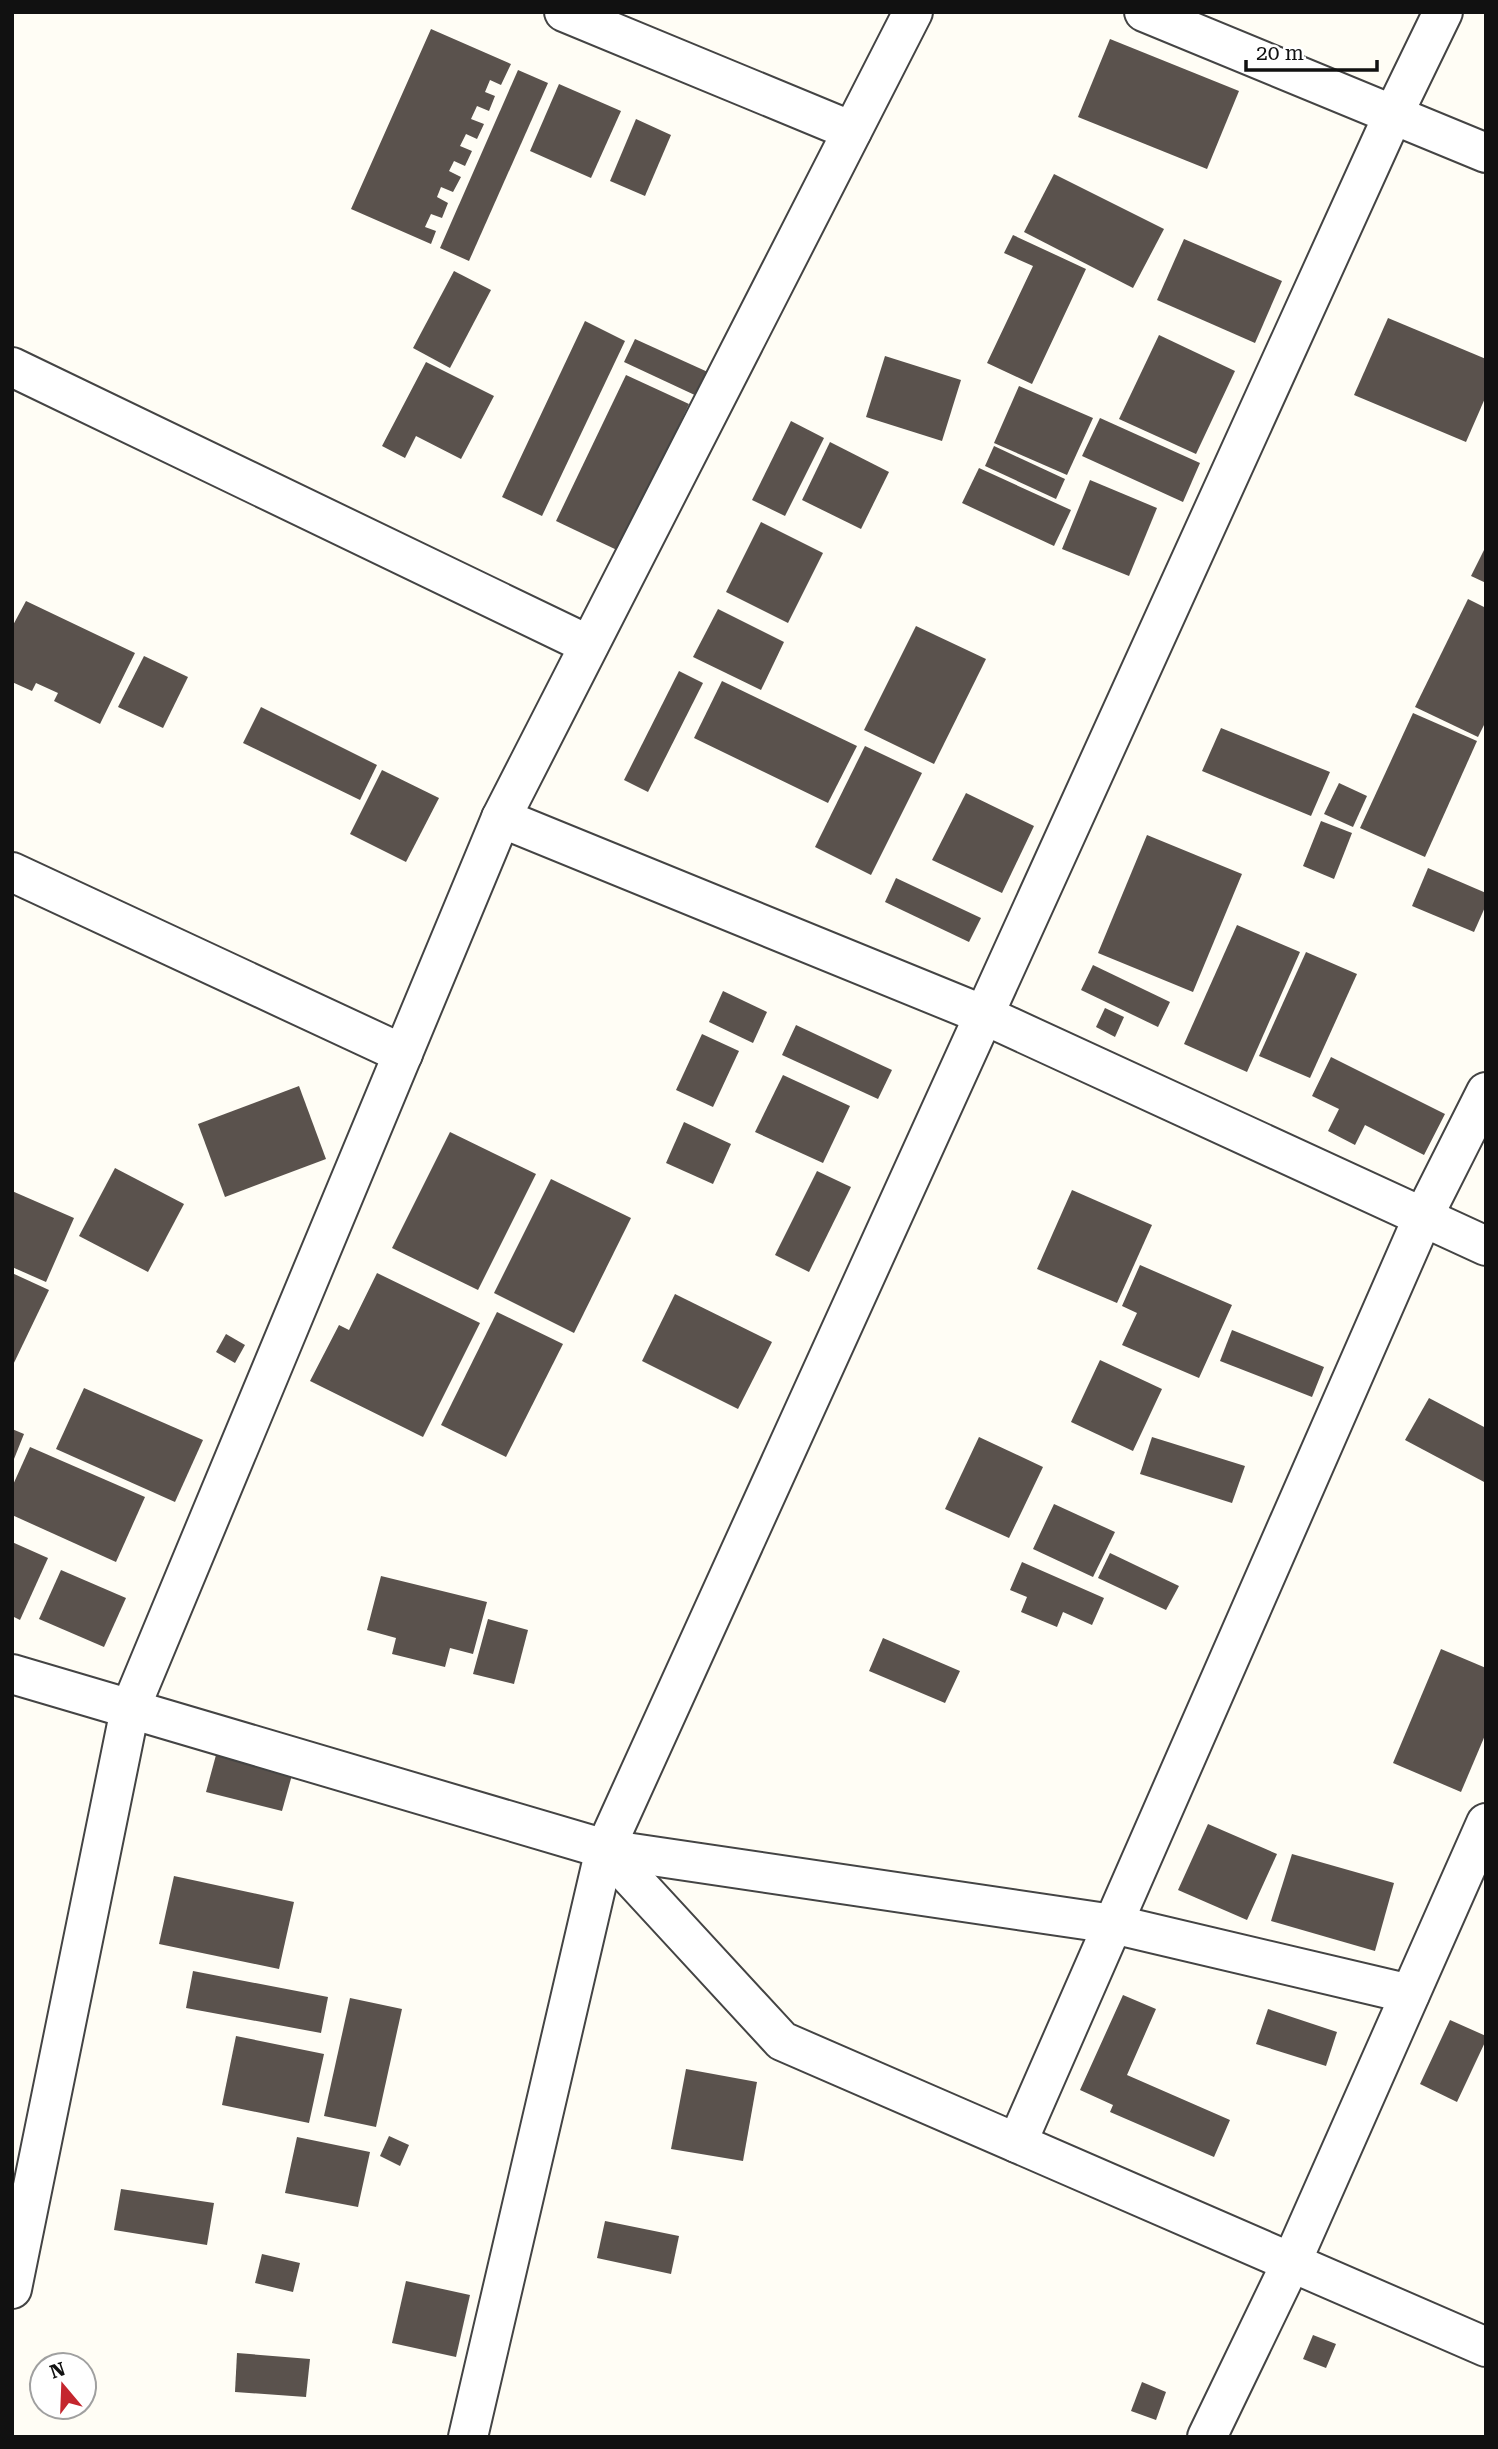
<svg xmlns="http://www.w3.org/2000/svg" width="1498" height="2449" font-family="'Roboto Serif',serif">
	<rect width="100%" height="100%" fill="#fffdf5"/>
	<g fill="#5a524d">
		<path d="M431,29L511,64L501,85L490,80L485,92L495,96L489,111L477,106L471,119L484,124L477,139L466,134L460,146L472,151L465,166L454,161L449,171L461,177L453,192L441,187L437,197L448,203L442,218L431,214L425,227L436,231L431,244L351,209Z"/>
		<path d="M1110,39L1239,91L1207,169L1078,117Z"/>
		<path d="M518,70L548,83L469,261L440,248Z"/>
		<path d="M559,84L621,111L591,178L530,151Z"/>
		<path d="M636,119L671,135L645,196L610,181Z"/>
		<path d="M1054,174L1164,229L1133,288L1024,232Z"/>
		<path d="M1013,235L1086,269L1032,384L987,363L1033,266L1004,253Z"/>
		<path d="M1184,239L1282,281L1255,343L1157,300Z"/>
		<path d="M454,271L491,290L450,368L413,348Z"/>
		<path d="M1388,318L1486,359V396L1466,442L1354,395Z"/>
		<path d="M585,321L625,341L542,516L502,497Z"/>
		<path d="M1159,335L1235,371L1196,454L1119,419Z"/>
		<path d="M635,339L710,373L699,397L624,362Z"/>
		<path d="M885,356L961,380L942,441L866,417Z"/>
		<path d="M426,362L494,396L461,459L416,436L405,458L382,446Z"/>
		<path d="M626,375L689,404L619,551L556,521Z"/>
		<path d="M1019,386L1093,418L1067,475L994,443Z"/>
		<path d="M1100,418L1200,463L1183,502L1082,456Z"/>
		<path d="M791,421L824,438L785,516L752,500Z"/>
		<path d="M830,442L889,472L861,529L802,500Z"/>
		<path d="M994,446L1065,479L1056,499L985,466Z"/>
		<path d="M979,468L1071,510L1054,546L962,503Z"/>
		<path d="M1090,480L1157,508L1129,576L1062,549Z"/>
		<path d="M761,522L823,553L788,623L726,592Z"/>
		<path d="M1486,546V583L1471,576Z"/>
		<path d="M1468,599L1486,608V721L1478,737L1415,707Z"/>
		<path d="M26,601L135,653L100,724L54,701L58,693L36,683L32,691L12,682V627Z"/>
		<path d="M718,609L784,642L761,690L693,657Z"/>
		<path d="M916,626L986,659L934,764L864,730Z"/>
		<path d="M144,656L188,677L163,728L118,707Z"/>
		<path d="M679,671L703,683L648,792L624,780Z"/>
		<path d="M722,681L857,746L828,803L694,738Z"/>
		<path d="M261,707L377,765L360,800L243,743Z"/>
		<path d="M1413,713L1477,741L1425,857L1360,828Z"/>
		<path d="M1221,728L1330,772L1311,816L1202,771Z"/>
		<path d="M865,746L922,773L871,875L815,847Z"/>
		<path d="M382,770L439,798L406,862L350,834Z"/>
		<path d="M1339,783L1367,796L1353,827L1324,814Z"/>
		<path d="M966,793L1034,826L1002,893L932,860Z"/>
		<path d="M1321,821L1352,833L1334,879L1303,866Z"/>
		<path d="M1147,835L1242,874L1193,992L1098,953Z"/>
		<path d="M1428,868L1486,893V905L1474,932L1412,906Z"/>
		<path d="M896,878L981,918L969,942L885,902Z"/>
		<path d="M1237,925L1300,952L1247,1072L1184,1044Z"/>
		<path d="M1306,952L1357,974L1310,1078L1259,1056Z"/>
		<path d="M1093,965L1170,1002L1158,1027L1081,990Z"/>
		<path d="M723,991L767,1012L753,1043L709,1022Z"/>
		<path d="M1105,1008L1124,1017L1115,1037L1096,1027Z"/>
		<path d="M796,1025L892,1070L878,1099L782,1055Z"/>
		<path d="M702,1034L739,1051L713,1107L676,1090Z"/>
		<path d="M1331,1057L1445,1114L1424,1155L1365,1125L1355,1145L1328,1131L1339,1109L1312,1096Z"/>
		<path d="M783,1075L850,1106L823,1163L755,1132Z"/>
		<path d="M299,1086L326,1159L225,1197L198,1124Z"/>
		<path d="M684,1122L731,1144L713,1184L666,1163Z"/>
		<path d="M450,1132L536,1174L478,1290L392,1248Z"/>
		<path d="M115,1168L184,1204L148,1272L79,1236Z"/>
		<path d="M817,1171L851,1187L809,1272L775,1255Z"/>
		<path d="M551,1179L631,1218L574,1333L494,1293Z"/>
		<path d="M1072,1190L1152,1225L1117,1303L1037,1269Z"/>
		<path d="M12,1191L74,1218L46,1282L12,1267Z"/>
		<path d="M1140,1265L1232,1305L1199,1378L1122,1345L1137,1313L1122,1306Z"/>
		<path d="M12,1273L49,1290L12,1367Z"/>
		<path d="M377,1273L480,1323L423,1437L310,1381L339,1325L349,1330Z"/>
		<path d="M675,1294L772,1342L738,1409L642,1361Z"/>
		<path d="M497,1312L563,1344L506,1457L441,1425Z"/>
		<path d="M1232,1330L1324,1367L1312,1397L1220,1361Z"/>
		<path d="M226,1334L245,1345L235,1363L216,1352Z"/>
		<path d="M1100,1360L1162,1389L1133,1451L1071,1422Z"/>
		<path d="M84,1388L203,1440L175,1502L56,1449Z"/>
		<path d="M1429,1398L1486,1428V1483L1405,1440Z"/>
		<path d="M12,1429L24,1434L12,1464Z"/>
		<path d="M979,1437L1043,1467L1009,1538L945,1509Z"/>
		<path d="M1152,1437L1245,1466L1232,1503L1140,1474Z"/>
		<path d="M30,1447L145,1497L116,1562L12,1515V1487Z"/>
		<path d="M1054,1504L1115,1532L1093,1577L1033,1549Z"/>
		<path d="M12,1542L48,1558L20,1620L12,1616Z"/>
		<path d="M1110,1553L1179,1586L1166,1610L1098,1578Z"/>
		<path d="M1022,1562L1104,1598L1092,1625L1063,1612L1057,1627L1021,1612L1027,1597L1010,1590Z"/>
		<path d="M61,1570L126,1598L104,1647L39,1619Z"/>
		<path d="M381,1576L487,1602L473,1654L450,1648L445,1667L392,1654L396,1638L367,1630Z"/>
		<path d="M488,1619L528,1630L514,1684L473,1674Z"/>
		<path d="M883,1638L960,1671L945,1703L869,1671Z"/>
		<path d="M1441,1649L1486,1668V1733L1461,1792L1393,1763Z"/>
		<path d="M216,1755L292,1775L282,1811L206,1792Z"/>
		<path d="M1208,1824L1277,1854L1247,1920L1178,1890Z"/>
		<path d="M1292,1854L1394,1883L1375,1951L1271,1921Z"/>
		<path d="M174,1876L294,1902L279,1969L159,1944Z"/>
		<path d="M193,1971L328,1997L321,2033L186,2008Z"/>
		<path d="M1123,1995L1156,2009L1127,2075L1230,2120L1214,2157L1110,2112L1113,2105L1080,2090Z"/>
		<path d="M350,1998L402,2009L376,2127L324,2116Z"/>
		<path d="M1268,2009L1337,2032L1326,2066L1256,2044Z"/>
		<path d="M1450,2020L1486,2036V2040L1457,2102L1420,2084Z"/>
		<path d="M236,2036L324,2054L309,2123L222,2105Z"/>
		<path d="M686,2069L757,2082L743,2161L671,2149Z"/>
		<path d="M389,2136L409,2145L400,2166L380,2156Z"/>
		<path d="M297,2137L370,2152L358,2207L285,2193Z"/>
		<path d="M121,2189L214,2203L207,2245L114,2230Z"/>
		<path d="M605,2221L679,2236L671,2274L597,2258Z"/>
		<path d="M262,2254L300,2263L293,2292L255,2283Z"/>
		<path d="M406,2281L470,2295L456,2357L392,2343Z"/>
		<path d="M1313,2335L1336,2344L1326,2368L1303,2359Z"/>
		<path d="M237,2353L310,2359L306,2397L235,2392Z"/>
		<path d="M1142,2382L1166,2392L1156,2420L1131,2411Z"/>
	</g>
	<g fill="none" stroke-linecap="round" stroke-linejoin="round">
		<g stroke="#444" stroke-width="42">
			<g id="minor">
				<path d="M564,12L852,131"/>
				<path d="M1144,12L1486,153"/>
				<path d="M12,367L589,645"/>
				<path d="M501,818L984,1015L1486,1246"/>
				<path d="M12,872L403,1054"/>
				<path d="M12,1674L605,1849L1113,1924L1410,1994"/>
				<path d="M605,1849L782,2041L1486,2347"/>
				<path d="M1017,2143L1423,1217L1486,1092"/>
				<path d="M12,2289L130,1709L501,818L913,12"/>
				<path d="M468,2437L605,1849L1393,115L1443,12"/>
				<path d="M1207,2437L1292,2261L1486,1823"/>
			</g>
		</g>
		<use href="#minor" stroke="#fff" stroke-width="38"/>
	</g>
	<rect width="1498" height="2449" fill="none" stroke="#111111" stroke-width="28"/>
	<g transform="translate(63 2386) rotate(341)"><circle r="33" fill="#ffffff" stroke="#a0a0a0" stroke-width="2"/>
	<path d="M0-5L12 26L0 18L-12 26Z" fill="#c4262e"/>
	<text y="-10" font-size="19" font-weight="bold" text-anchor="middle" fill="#111111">N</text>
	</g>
	<path d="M1246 60v10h131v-10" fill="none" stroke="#111111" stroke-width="3.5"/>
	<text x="1256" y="60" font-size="21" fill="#111111" stroke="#ffffff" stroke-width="5" paint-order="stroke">20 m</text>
</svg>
